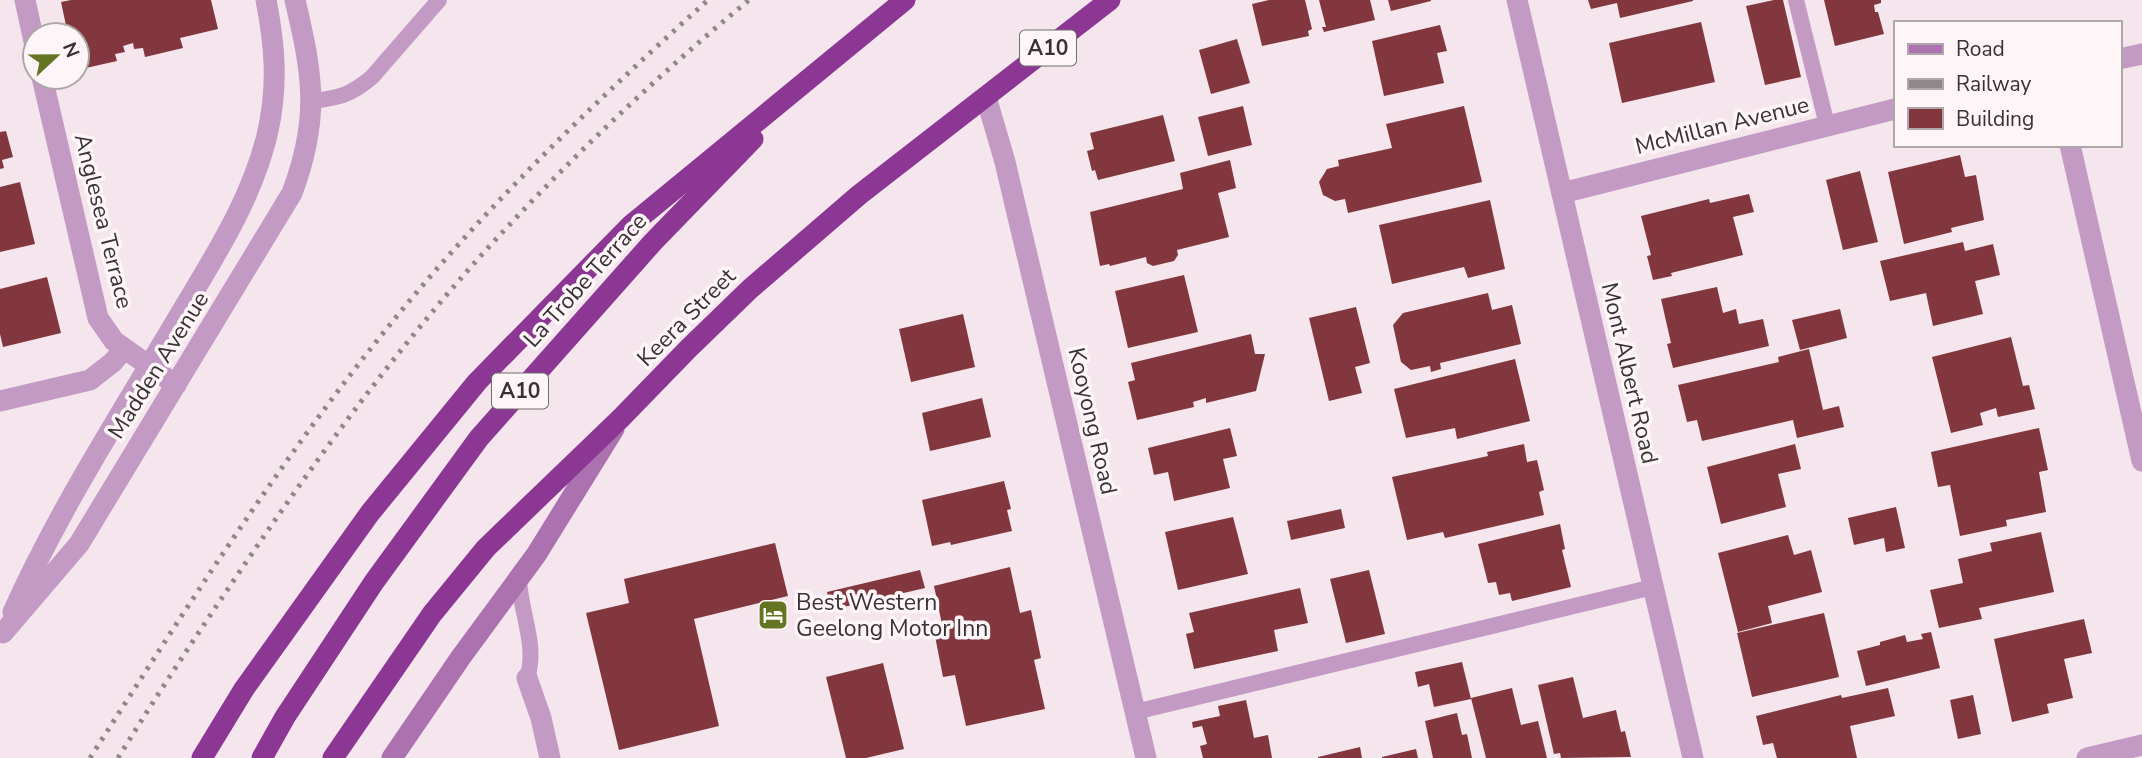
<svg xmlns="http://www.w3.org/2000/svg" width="2142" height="758" font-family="'Nunito Sans',sans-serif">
	<rect width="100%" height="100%" fill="#f4e6ec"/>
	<g fill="#82373e">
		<path d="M71,0H211L218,29L180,38L183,48L145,57L143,48L134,49L133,43L123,46L125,52L115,54L117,61L77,70V35H68L61,2Z"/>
		<path d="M1269,0H1305L1312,29L1308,31L1309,36L1262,46L1252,4Z"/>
		<path d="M1319,0H1370L1375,20L1324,32L1322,27H1326Z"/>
		<path d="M1388,0H1431V1L1391,11Z"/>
		<path d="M1588,0H1693V1L1620,18L1617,3L1591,9Z"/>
		<path d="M1774,0H1783L1801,77L1765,85L1746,6Z"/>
		<path d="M1824,0H1881V3L1874,5L1875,12H1878L1884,34L1835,46Z"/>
		<path d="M1701,22L1715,82L1622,103L1609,43Z"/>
		<path d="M1440,25L1447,51L1437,53L1444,83L1384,96L1372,41Z"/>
		<path d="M1237,39L1250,83L1211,94L1199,50Z"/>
		<path d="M1243,106L1252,145L1208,156L1198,117Z"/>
		<path d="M1464,106L1482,182L1348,213L1345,199L1335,201L1323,195L1319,182L1327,169L1339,166L1338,160L1392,148L1386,124Z"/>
		<path d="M1163,115L1175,161L1098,180L1095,170L1092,171L1087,151L1094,149L1090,133Z"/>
		<path d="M6,131L13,157L2,160L4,168L0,169V132Z"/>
		<path d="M1960,155L1965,177L1976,175L1984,220L1951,228L1952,232L1904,244L1888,172Z"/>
		<path d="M1230,160L1236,188L1218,193L1229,237L1177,250L1178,255L1174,261L1153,266L1147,263L1146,257L1110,266L1109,264L1100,266L1090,212L1183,189L1180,173Z"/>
		<path d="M1860,171L1878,242L1843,250L1826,180Z"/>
		<path d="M20,182L35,244L0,252V187Z"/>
		<path d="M1749,194L1754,212L1733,217L1743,255L1671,273L1672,276L1653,280L1647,256L1651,255L1641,216L1709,199L1710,203Z"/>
		<path d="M1490,200L1505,269L1468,278L1464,267L1392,284L1379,225Z"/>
		<path d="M1963,242L1965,251L1993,244L2000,275L1975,281L1983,314L1933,326L1926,293L1890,301L1880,261Z"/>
		<path d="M1184,275L1198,332L1128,348L1115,291Z"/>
		<path d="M47,277L61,333L3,347L0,334V289Z"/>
		<path d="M1717,287L1723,313L1736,309L1739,324L1763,319L1769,346L1673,368L1667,344L1671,343L1661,299Z"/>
		<path d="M1488,293L1492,310L1512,305L1521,344L1440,363L1441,369L1431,372L1430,366L1411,370L1401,362L1393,325L1403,313Z"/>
		<path d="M1356,307L1370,363L1355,367L1362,393L1329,401L1309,318Z"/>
		<path d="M1840,309L1847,338L1800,350L1792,320Z"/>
		<path d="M963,314L975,367L911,382L899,329Z"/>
		<path d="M1251,334L1255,354H1265L1256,391L1206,403V398L1193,402L1194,407L1137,420L1128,382L1135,380L1131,363Z"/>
		<path d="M2011,337L2023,386L2029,385L2035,409L1998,417L1996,408L1980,413L1983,425L1951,433L1932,357Z"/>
		<path d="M1809,349L1823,410L1839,406L1844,427L1797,438L1793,420L1702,441L1697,420L1687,422L1678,385L1779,362L1778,357Z"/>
		<path d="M1515,359L1530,421L1457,439L1455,428L1406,438L1394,389Z"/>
		<path d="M982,398L991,437L930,451L922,413Z"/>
		<path d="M1230,428L1237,456L1223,459L1230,488L1174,501L1168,472L1154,475L1148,448Z"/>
		<path d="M2039,428L2048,470L2039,472L2046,512L2006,520L2007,526L1960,536L1950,485L1938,487L1931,452Z"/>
		<path d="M1524,444L1527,462L1537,460L1544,490L1539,492L1544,515L1445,538L1443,532L1407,540L1392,477L1488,456L1487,452Z"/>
		<path d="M1795,444L1801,469L1778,474L1786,507L1721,524L1707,467Z"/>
		<path d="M1004,481L1011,509L1007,510L1012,531L951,545L950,542L932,546L922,500Z"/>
		<path d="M1896,507L1905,548L1886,552L1884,538L1854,545L1848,518Z"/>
		<path d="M1341,509L1345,528L1291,540L1287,521Z"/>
		<path d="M1233,517L1248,574L1178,590L1165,532Z"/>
		<path d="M1560,524L1565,549L1562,550L1571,587L1512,601L1510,593L1499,595L1496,582L1488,583L1478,544Z"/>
		<path d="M2041,532L2054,592L1979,608L1982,619L1939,628L1930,590L1963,583L1958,559L1992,551L1990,543Z"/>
		<path d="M1788,535L1794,555L1811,550L1822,592L1768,606L1772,623L1738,632L1718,553Z"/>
		<path d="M775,543L788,596L694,619L719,726L619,750L586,613L629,603L624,579Z"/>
		<path d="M1010,567L1020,613L1031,610L1041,658L1034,660L1045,709L966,726L955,675L943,677L934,631L943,629L934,586Z"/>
		<path d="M920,570L925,588L831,610L827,592Z"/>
		<path d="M1369,570L1385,634L1346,643L1330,579Z"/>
		<path d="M1300,588L1308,623L1274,630L1278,651L1194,669L1186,634L1194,632L1189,613Z"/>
		<path d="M1824,613L1839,677L1752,697L1737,633Z"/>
		<path d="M2084,619L2092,653L2064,659L2073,698L2047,704L2049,713L2012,722L1994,639Z"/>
		<path d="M1931,632L1940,668L1866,686L1857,651L1880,645V642L1905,635L1907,642L1923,639L1921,634Z"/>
		<path d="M1462,662L1471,699L1434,707L1429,684L1418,687L1415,672Z"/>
		<path d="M883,663L904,749L866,758H846L826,677Z"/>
		<path d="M1573,677L1583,718L1616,710L1621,732L1625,731L1631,757L1561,758L1560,753L1554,754L1538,685Z"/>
		<path d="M1512,688L1521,725L1538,721L1547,758H1486L1471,698Z"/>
		<path d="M1888,688L1895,716L1850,726L1857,758H1777L1773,743L1763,745L1756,716L1841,695L1842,698Z"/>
		<path d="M1973,695L1981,734L1958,739L1950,700Z"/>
		<path d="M1246,700L1254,738L1268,735L1272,758H1203L1200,746L1207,744L1202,726L1193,728L1192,722L1220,716L1218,706Z"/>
		<path d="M1457,713L1462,735L1467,734L1472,758H1433L1425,721Z"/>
		<path d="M1360,747L1362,758H1318V757Z"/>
		<path d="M1416,749L1418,758H1382V757Z"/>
	</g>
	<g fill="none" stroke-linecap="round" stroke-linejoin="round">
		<g stroke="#c29ac4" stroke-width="16">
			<path d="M1796,0L1827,125"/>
			<path d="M312,101C339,98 351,95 372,77L439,0"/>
			<path d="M519,579C520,612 538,646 527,678"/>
			<path d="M1135,712L1653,587"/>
		</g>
		<g stroke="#c29ac4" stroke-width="21">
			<path d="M25,0L35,46"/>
			<path d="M1517,0L1693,758"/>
			<path d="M2119,59L2142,54"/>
			<path d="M42,77L98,318L114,341L176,385"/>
			<path d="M986,97L1005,162L1146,758"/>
			<path d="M2070,145L2142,461"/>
			<path d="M1562,193L1895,109"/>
			<path d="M0,401L90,380L113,362L124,349"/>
			<path d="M13,612C59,510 119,417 176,321C211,262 253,199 268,131C278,84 275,46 266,0"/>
			<path d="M3,633L79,544L292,193C320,118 313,76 295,0"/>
			<path d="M527,678L541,718L550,758"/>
			<path d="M2087,758L2142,745"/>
		</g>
		<path stroke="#ac72b0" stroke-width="21" d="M392,758L461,657L536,555L614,429"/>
		<g stroke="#8c3794" stroke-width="21">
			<path d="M202,758L244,689L370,513L477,382L631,225L905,0"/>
			<path d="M262,758L285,717L374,582L479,438L653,242L753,139"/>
			<path d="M333,758L432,614L486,548L621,418L689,348L750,289L859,195L1110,0"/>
		</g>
		<g stroke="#90878b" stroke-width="5" stroke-dasharray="3.5 7" stroke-linecap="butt">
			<path d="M90,758C187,607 283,455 397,316C491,201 598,99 708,0"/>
			<path d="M118,758C155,698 194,639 234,580C309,469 388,360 477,260C561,167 652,80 749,0"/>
		</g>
	</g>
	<defs>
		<g id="hotel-square" transform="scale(1.575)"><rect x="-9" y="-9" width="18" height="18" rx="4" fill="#647422" stroke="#fdf5f8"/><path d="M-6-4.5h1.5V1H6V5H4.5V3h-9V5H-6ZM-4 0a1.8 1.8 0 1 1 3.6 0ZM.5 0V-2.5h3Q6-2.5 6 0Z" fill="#fff"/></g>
	</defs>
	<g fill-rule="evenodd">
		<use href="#hotel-square" x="773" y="615"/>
	</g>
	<g text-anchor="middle" stroke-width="7" stroke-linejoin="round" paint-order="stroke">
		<g fill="#fdf5f8" stroke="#726c6f" stroke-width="2">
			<rect x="1020" y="30.5" width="56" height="35" rx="5"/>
			<rect x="492" y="373.5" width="56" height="35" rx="5"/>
		</g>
		<g font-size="21" font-weight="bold" fill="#373234">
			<text x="1048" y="55">A10</text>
			<text x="520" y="398">A10</text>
		</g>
		<g font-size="23" fill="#373234" stroke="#fdf5f8">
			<text transform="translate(1722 125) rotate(-14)" y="8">McMillan Avenue</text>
			<text transform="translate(104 221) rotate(76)" y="8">Anglesea Terrace</text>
			<text transform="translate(585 280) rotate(-48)" y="8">La Trobe Terrace</text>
			<text transform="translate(686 317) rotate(-45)" y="8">Keera Street</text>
			<text transform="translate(158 365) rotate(-58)" y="8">Madden Avenue</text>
			<text transform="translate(1630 373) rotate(77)" y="8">Mont Albert Road</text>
			<text transform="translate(1093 421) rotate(77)" y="8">Kooyong Road</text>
		</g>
		<g font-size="23" fill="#373234" stroke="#fdf5f8" text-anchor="start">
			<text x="796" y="610">Best Western<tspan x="796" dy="26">Geelong Motor Inn</tspan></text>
		</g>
	</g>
	<rect x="1894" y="21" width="228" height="126" fill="#fdf5f8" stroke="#aea7aa" stroke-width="2"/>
	<rect x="1908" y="44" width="35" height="10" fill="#ac72b0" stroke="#aea7aa" stroke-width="2"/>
	<text x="1956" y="56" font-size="21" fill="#373234">Road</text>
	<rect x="1908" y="79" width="35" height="10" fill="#90878b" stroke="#aea7aa" stroke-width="2"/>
	<text x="1956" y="91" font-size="21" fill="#373234">Railway</text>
	<rect x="1908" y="108" width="35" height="21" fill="#82373e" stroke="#aea7aa" stroke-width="2"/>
	<text x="1956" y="126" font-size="21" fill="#373234">Building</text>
	<g transform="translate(56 56) rotate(68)"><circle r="33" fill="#fdf5f8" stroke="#aea7aa" stroke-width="2"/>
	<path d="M0-5L12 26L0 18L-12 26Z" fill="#647422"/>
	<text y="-10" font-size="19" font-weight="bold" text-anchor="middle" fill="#373234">N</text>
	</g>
</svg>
